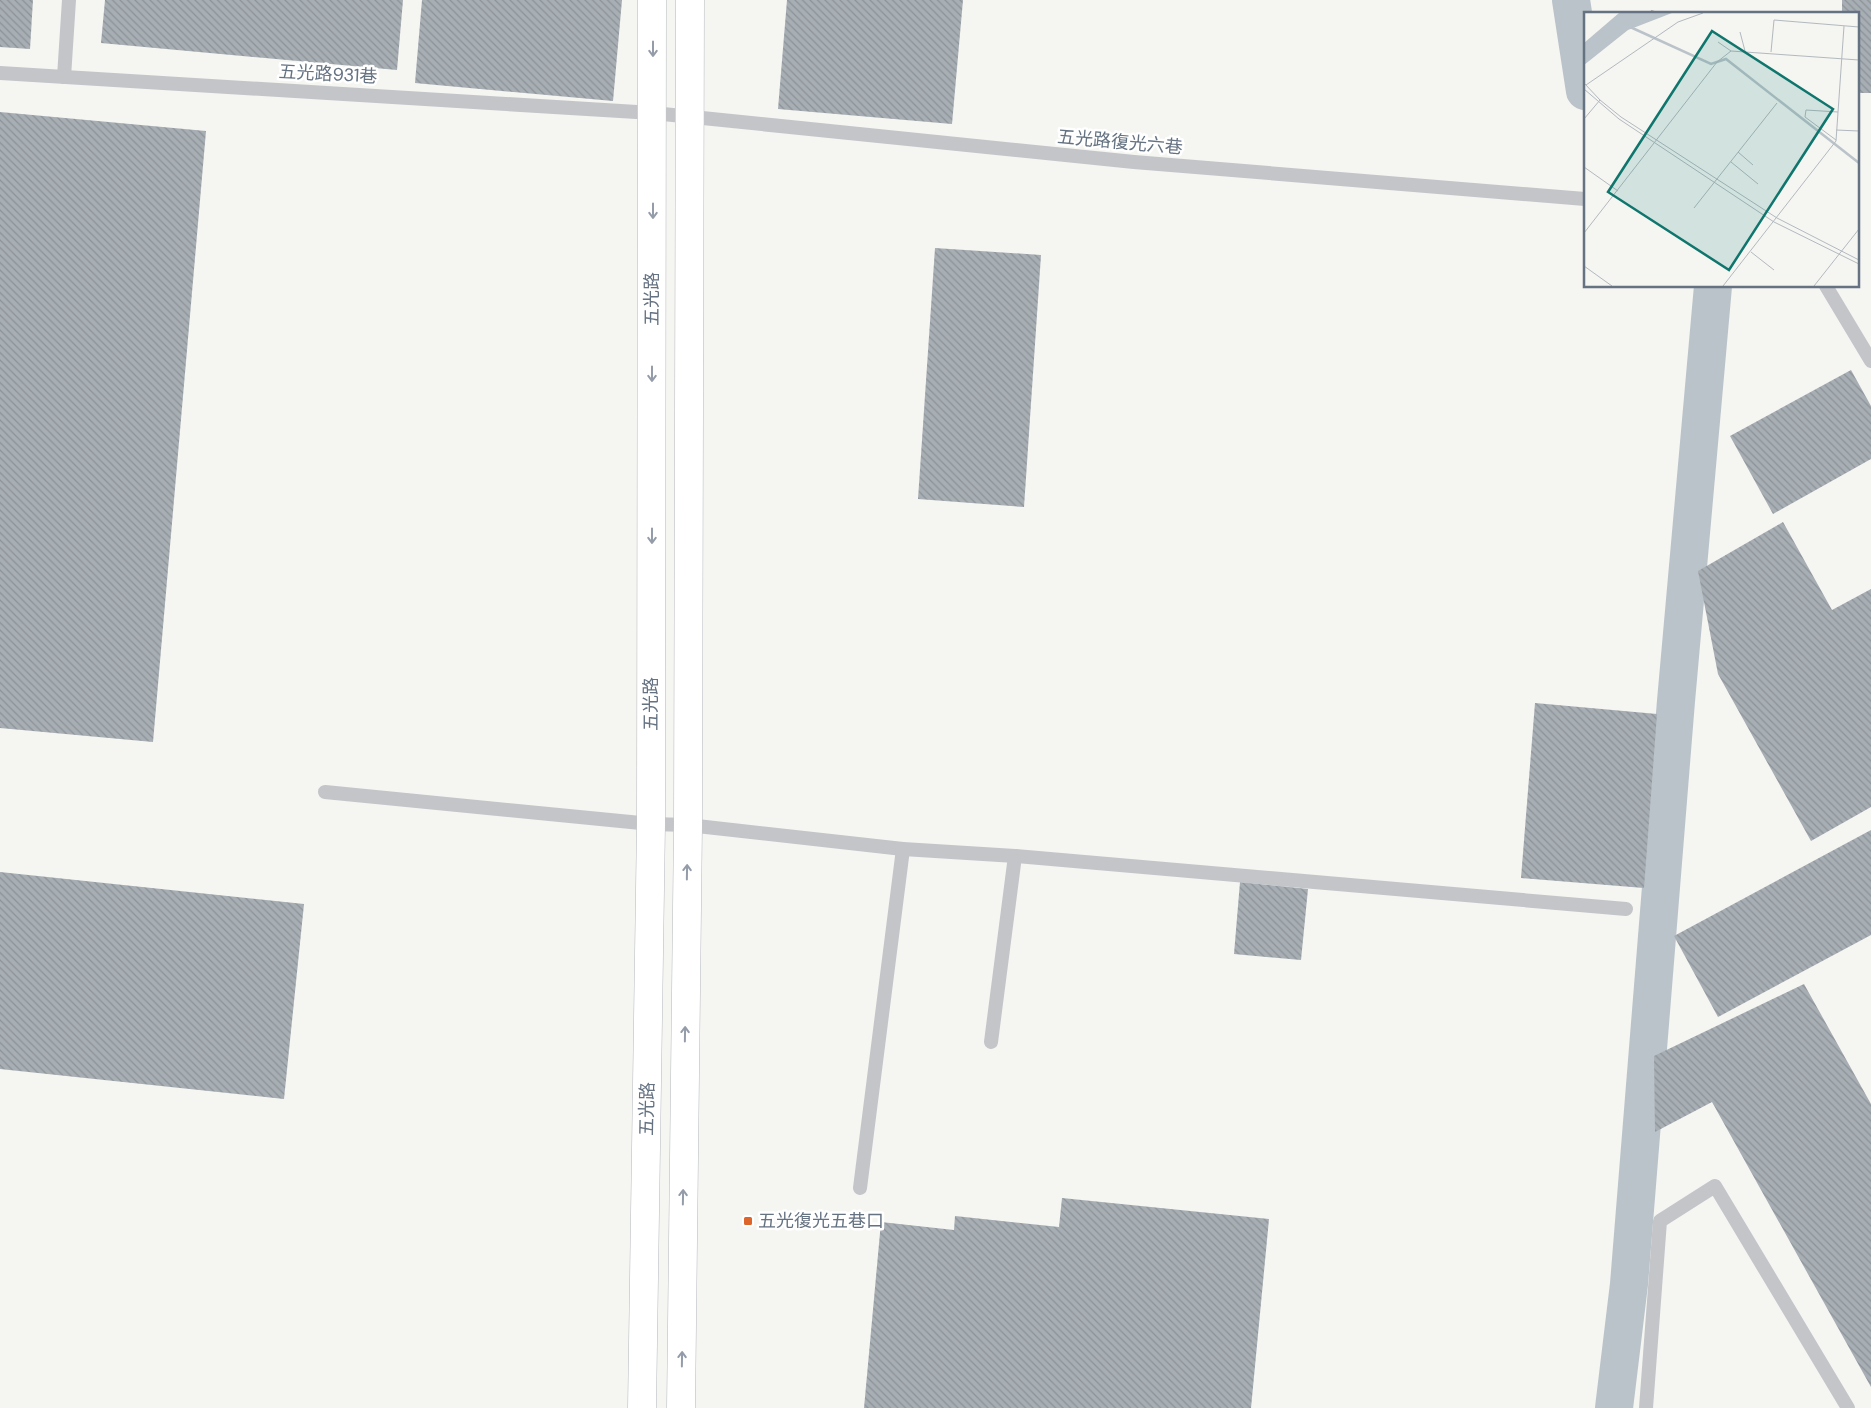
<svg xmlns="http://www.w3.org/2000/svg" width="1871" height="1408" font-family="'DM Sans','Noto Sans TC',sans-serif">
	<defs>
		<pattern id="building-back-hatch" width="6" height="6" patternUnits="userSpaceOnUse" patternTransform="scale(1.25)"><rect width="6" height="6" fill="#a7aeb4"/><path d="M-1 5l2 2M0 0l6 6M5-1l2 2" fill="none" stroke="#8c9298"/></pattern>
	</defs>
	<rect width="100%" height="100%" fill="#f5f5f2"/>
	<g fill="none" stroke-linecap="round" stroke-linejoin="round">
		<g stroke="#bac3c9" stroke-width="38">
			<path d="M1571,0L1585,91"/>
			<path d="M1614,1408L1629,1284L1676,701L1713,286"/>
		</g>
	</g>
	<g fill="url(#building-back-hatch)">
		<path d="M0,0H33L30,49L0,47Z"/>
		<path d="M105,0H403L397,70L101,43Z"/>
		<path d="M422,0H622L613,101L415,83Z"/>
		<path d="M787,0H963L952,124L778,109Z"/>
		<path d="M1842,0H1871V93H1857V14H1842Z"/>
		<path d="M1651,10L1662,13V14H1650Z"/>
		<path d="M0,112L206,131L153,742L0,728Z"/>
		<path d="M935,248L1041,255L1024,507L918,499Z"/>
		<path d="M1851,370L1871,406V459L1773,514L1730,436Z"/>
		<path d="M1783,522L1832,610L1871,589V807L1811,841L1718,674L1698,571Z"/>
		<path d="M1535,703L1657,714L1644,888L1521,878Z"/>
		<path d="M1871,830V935L1718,1017L1674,936Z"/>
		<path d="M0,872L304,904L284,1099L0,1069Z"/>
		<path d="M1240,882L1308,889L1301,960L1234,954Z"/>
		<path d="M1804,984L1871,1104V1387L1712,1102L1655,1132L1654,1056Z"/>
		<path d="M1062,1198L1269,1219L1251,1408H864L881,1222L954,1230L955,1216L1059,1227Z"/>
	</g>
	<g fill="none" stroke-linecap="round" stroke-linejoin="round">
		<g stroke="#b5b9be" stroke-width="29">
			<g id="secondary">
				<path d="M642,1408L651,824L652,0"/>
				<path d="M681,1408L688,825L690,0"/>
			</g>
		</g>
		<g stroke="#c3c5c9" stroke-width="14">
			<path d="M0,73L653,113L1134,162L1585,199"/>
			<path d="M64,77L69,0"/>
			<path d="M1826,286L1871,361"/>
			<path d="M325,792L651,824L688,825L903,849L1015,856L1626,909"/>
			<path d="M991,1042L1015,856"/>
			<path d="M860,1188L903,849"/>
			<path d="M1646,1408L1660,1221L1715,1186L1848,1408"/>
		</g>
		<use href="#secondary" stroke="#fff" stroke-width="28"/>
	</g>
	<defs><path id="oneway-shaft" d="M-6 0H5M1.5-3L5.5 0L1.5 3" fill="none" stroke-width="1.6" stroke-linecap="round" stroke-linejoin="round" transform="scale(1.25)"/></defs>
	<g stroke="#939ca8">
		<use href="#oneway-shaft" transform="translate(653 49) rotate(90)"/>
		<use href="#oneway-shaft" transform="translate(653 211) rotate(90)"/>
		<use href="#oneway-shaft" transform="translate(652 374) rotate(90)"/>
		<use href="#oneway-shaft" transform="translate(652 536) rotate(90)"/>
		<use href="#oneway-shaft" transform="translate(687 872) rotate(-89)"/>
		<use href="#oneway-shaft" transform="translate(685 1034) rotate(-89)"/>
		<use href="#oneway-shaft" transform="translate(683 1197) rotate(-89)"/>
		<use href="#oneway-shaft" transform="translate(682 1359) rotate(-89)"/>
	</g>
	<rect fill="#dd652a" stroke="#fff" stroke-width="2" x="743" y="1216" width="10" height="10" rx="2.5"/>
	<g text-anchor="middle" stroke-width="5" stroke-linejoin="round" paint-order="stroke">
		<g font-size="18" fill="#657282" stroke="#fff">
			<text transform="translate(328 74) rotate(3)" y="6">五光路931巷</text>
			<text transform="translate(1120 142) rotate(5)" y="6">五光路復光六巷</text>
			<text transform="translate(652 299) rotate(-90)" y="6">五光路</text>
			<text transform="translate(651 704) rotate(-90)" y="6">五光路</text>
			<text transform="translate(647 1109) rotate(-89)" y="6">五光路</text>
		</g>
		<g font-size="18" fill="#657282" stroke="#fff" text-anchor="start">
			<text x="758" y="1227">五光復光五巷口</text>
		</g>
	</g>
	<g transform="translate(1584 12)">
		<rect width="275" height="275" fill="#f5f5f2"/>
		<path d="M35,1H88L44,18L0,53V31Z" fill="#bac3c9"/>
		<path fill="none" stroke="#bac3c9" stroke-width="2.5" d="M44,14L127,52L142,47L275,151"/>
		<path fill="none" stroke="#b2b9be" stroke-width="1" d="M156,20L161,39M134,30L147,39M187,40L190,8L275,15M0,71L16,88L37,105L193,206L275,248M2,73L94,10L119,1M0,77L35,107L190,210L275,252M0,107L16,88M252,118L275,119M252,128L221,105L222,98L254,100M154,140L169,153M147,150L174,172M0,155L34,179M110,196L193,91M0,221L133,50L147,39L275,48M167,240L190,258M0,254L28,274M139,274L252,129L260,14M230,274L275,217"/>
		<path fill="#0f766e" fill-opacity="0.15" stroke="#0f766e" stroke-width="2.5" d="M128,19L249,97L145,258L24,180Z"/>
		<rect width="275" height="275" fill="none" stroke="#657282" stroke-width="2.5"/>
	</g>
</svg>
